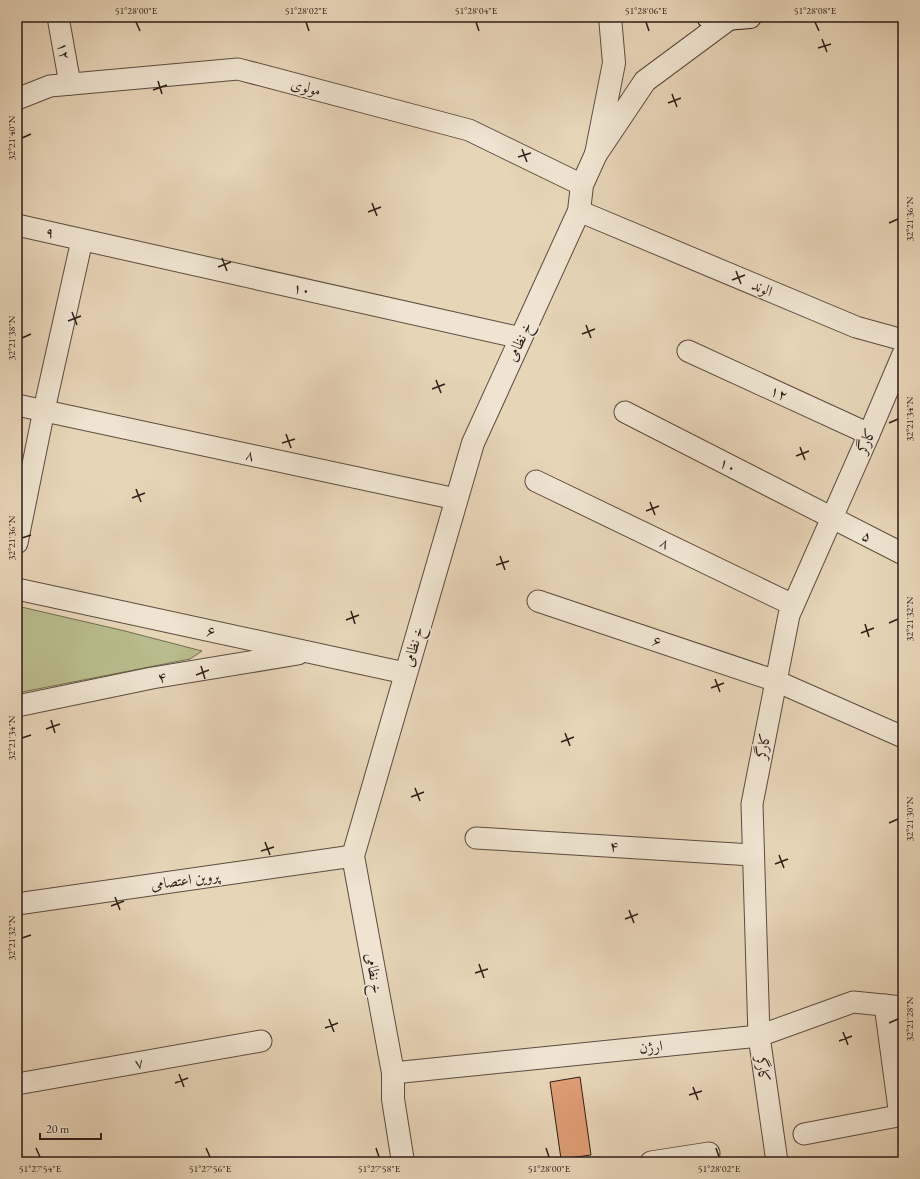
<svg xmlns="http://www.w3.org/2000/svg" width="920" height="1179" font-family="'EB Garamond',Amiri,serif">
	<rect width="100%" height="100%" fill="#e7d5b8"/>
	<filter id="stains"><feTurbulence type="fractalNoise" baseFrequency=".005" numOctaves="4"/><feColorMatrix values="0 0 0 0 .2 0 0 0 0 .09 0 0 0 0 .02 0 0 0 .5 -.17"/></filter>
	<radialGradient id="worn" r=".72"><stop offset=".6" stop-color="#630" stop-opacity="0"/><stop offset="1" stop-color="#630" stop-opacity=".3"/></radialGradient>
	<path fill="#b9bc8c" stroke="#726c52" d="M17,606L125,631L202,651L190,659L17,693Z"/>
	<path fill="#df9d74" stroke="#2c1d17" d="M580,1077L591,1155L561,1159L550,1082Z"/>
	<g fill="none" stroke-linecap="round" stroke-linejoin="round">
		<g stroke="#5b4b3f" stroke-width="23">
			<g id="minor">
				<path d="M58,17L70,84"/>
				<path d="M17,99L50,86L238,69L469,130L582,185"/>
				<path d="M579,211L856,327L903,340"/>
				<path d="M17,225L521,338"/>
				<path d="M688,351L869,434"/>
				<path d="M17,405L456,499"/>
				<path d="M625,412L903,554"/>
				<path d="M536,481L793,605"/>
				<path d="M17,543L44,410L82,240"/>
				<path d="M17,589L405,673"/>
				<path d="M538,601L776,681L903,737"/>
				<path d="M17,706L152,678L298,654"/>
				<path d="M476,838L752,855"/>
				<path d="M17,904L353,856"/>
				<path d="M885,1005L900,1116"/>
				<path d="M393,1073L759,1036L853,1002L903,1007"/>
				<path d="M17,1084L261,1041"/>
				<path d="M804,1134L903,1115"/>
				<path d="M651,1162L709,1153"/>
				<path d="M777,1162L759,1036L752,804L789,615L869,434L903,354"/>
			</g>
		</g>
		<g stroke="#5b4b3f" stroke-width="24">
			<g id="tertiary">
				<path d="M610,17L614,63L596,154L645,81L730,18"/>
				<path d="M403,1162L393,1099V1073L353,856L473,443L579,211L582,185L596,154"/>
			</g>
		</g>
		<g stroke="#2c1d17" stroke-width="24">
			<path id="secondary" d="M708,17L725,19L750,17"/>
		</g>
		<use href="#minor" stroke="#efe4d1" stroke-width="21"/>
		<use href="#tertiary" stroke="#efe4d1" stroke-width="22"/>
		<use href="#secondary" stroke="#efe4d1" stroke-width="22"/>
	</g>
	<path fill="none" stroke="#2c1d17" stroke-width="1.5" d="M136,22L140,31M306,22L309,31M476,22L479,31M646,22L649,31M815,22L819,31M822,39L827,52M818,48L831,44M158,81L162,94M153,90L167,85M672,94L677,107M668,103L681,98M22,138L31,134M522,149L527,162M518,157L531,153M372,203L377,216M368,212L381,207M889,223L898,219M222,258L227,271M218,267L231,262M736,271L741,284M732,280L745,275M72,312L77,325M68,321L81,316M586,325L591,338M582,334L595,329M22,338L31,334M436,380L441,393M432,389L445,384M889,423L898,419M286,434L291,448M282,443L295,439M800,447L805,460M796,456L809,451M136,489L141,502M132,498L145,493M650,502L655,515M646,511L659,506M22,538L31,535M500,556L505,570M496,565L509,561M351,611L355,624M346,620L359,615M889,623L898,619M865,624L869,637M861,633L874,628M201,666L205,679M196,675L209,670M715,679L720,692M711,688L724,683M51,720L55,733M46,729L60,724M565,733L570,746M22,738L31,735M561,742L574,737M415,788L420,801M411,797L424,792M889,823L898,819M265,842L270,855M261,851L274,847M779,855L784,868M775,864L788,859M115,897L120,910M111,906L124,901M629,910L634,923M625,919L638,914M22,938L31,935M479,964L484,978M475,973L488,969M329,1019L334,1032M889,1023L898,1019M325,1028L338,1023M843,1032L848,1045M839,1041L852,1036M179,1074L184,1087M175,1083L188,1078M693,1087L698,1100M689,1095L702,1091M36,1148L40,1157M206,1148L210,1157M376,1148L379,1157M546,1148L549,1157M716,1148L719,1157"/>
	<g text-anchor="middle" stroke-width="3" stroke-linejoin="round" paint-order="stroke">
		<g font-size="15" fill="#2c1d17" stroke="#efe4d1">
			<text transform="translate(64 51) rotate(80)" y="5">۱۲</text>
			<text transform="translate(306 87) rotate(15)" y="5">مولوی</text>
			<text transform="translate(50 232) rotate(13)" y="5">۹</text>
			<text transform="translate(762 288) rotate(23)" y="5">الوند</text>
			<text transform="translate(302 289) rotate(13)" y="5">۱۰</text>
			<text transform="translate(519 342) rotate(-65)" y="5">خ نظامی</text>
			<text transform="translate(779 393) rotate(24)" y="5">۱۲</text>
			<text transform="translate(866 441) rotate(-66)" y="5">کارگر</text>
			<text transform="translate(250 455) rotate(12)" y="5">۸</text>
			<text transform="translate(728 465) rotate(27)" y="5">۱۰</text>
			<text transform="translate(867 536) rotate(27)" y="5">۵</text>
			<text transform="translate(665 543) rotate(26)" y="5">۸</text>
			<text transform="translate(211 631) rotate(12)" y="5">۶</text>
			<text transform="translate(657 641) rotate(19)" y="5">۶</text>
			<text transform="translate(413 647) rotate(-74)" y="5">خ نظامی</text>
			<text transform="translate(162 677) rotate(-10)" y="5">۴</text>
			<text transform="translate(763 746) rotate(-79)" y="5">کارگر</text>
			<text transform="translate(614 846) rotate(4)" y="5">۴</text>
			<text transform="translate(185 880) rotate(-8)" y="5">پروین اعتصامی</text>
			<text transform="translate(374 973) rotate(80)" y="5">خ نظامی</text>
			<text transform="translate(651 1047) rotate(-6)" y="5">ارژن</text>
			<text transform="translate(139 1063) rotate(-10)" y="5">۷</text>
			<text transform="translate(763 1069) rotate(82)" y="5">کارگر</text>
		</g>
	</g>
	<rect width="920" height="1179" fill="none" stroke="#e7d5b8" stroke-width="44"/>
	<path d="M40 1133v6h61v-6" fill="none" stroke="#2c1d17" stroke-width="2"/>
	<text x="46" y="1133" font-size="12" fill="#2c1d17" stroke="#efe4d1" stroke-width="3" paint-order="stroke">20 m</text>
	<rect x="22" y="22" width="876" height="1135" fill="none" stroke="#2c1d17" stroke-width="1.5"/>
	<g font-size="10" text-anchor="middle" fill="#2c1d17">
		<text x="136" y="14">51°28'00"E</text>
		<text x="306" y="14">51°28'02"E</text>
		<text x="476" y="14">51°28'04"E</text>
		<text x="646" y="14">51°28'06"E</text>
		<text x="815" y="14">51°28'08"E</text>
		<text transform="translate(11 138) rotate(-90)" y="4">32°21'40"N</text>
		<text transform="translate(909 219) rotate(-90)" y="4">32°21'36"N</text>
		<text transform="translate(11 338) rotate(-90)" y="4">32°21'38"N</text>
		<text transform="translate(909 419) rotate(-90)" y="4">32°21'34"N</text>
		<text transform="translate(11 538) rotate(-90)" y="4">32°21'36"N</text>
		<text transform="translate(909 619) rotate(-90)" y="4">32°21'32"N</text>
		<text transform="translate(11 738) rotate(-90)" y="4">32°21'34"N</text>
		<text transform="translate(909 819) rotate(-90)" y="4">32°21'30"N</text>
		<text transform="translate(11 938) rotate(-90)" y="4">32°21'32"N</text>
		<text transform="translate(909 1019) rotate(-90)" y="4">32°21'28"N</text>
		<text x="40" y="1172">51°27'54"E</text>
		<text x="210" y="1172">51°27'56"E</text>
		<text x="379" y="1172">51°27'58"E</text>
		<text x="549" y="1172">51°28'00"E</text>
		<text x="719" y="1172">51°28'02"E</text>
	</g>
	<rect width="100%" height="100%" filter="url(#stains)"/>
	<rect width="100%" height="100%" fill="url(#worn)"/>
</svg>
